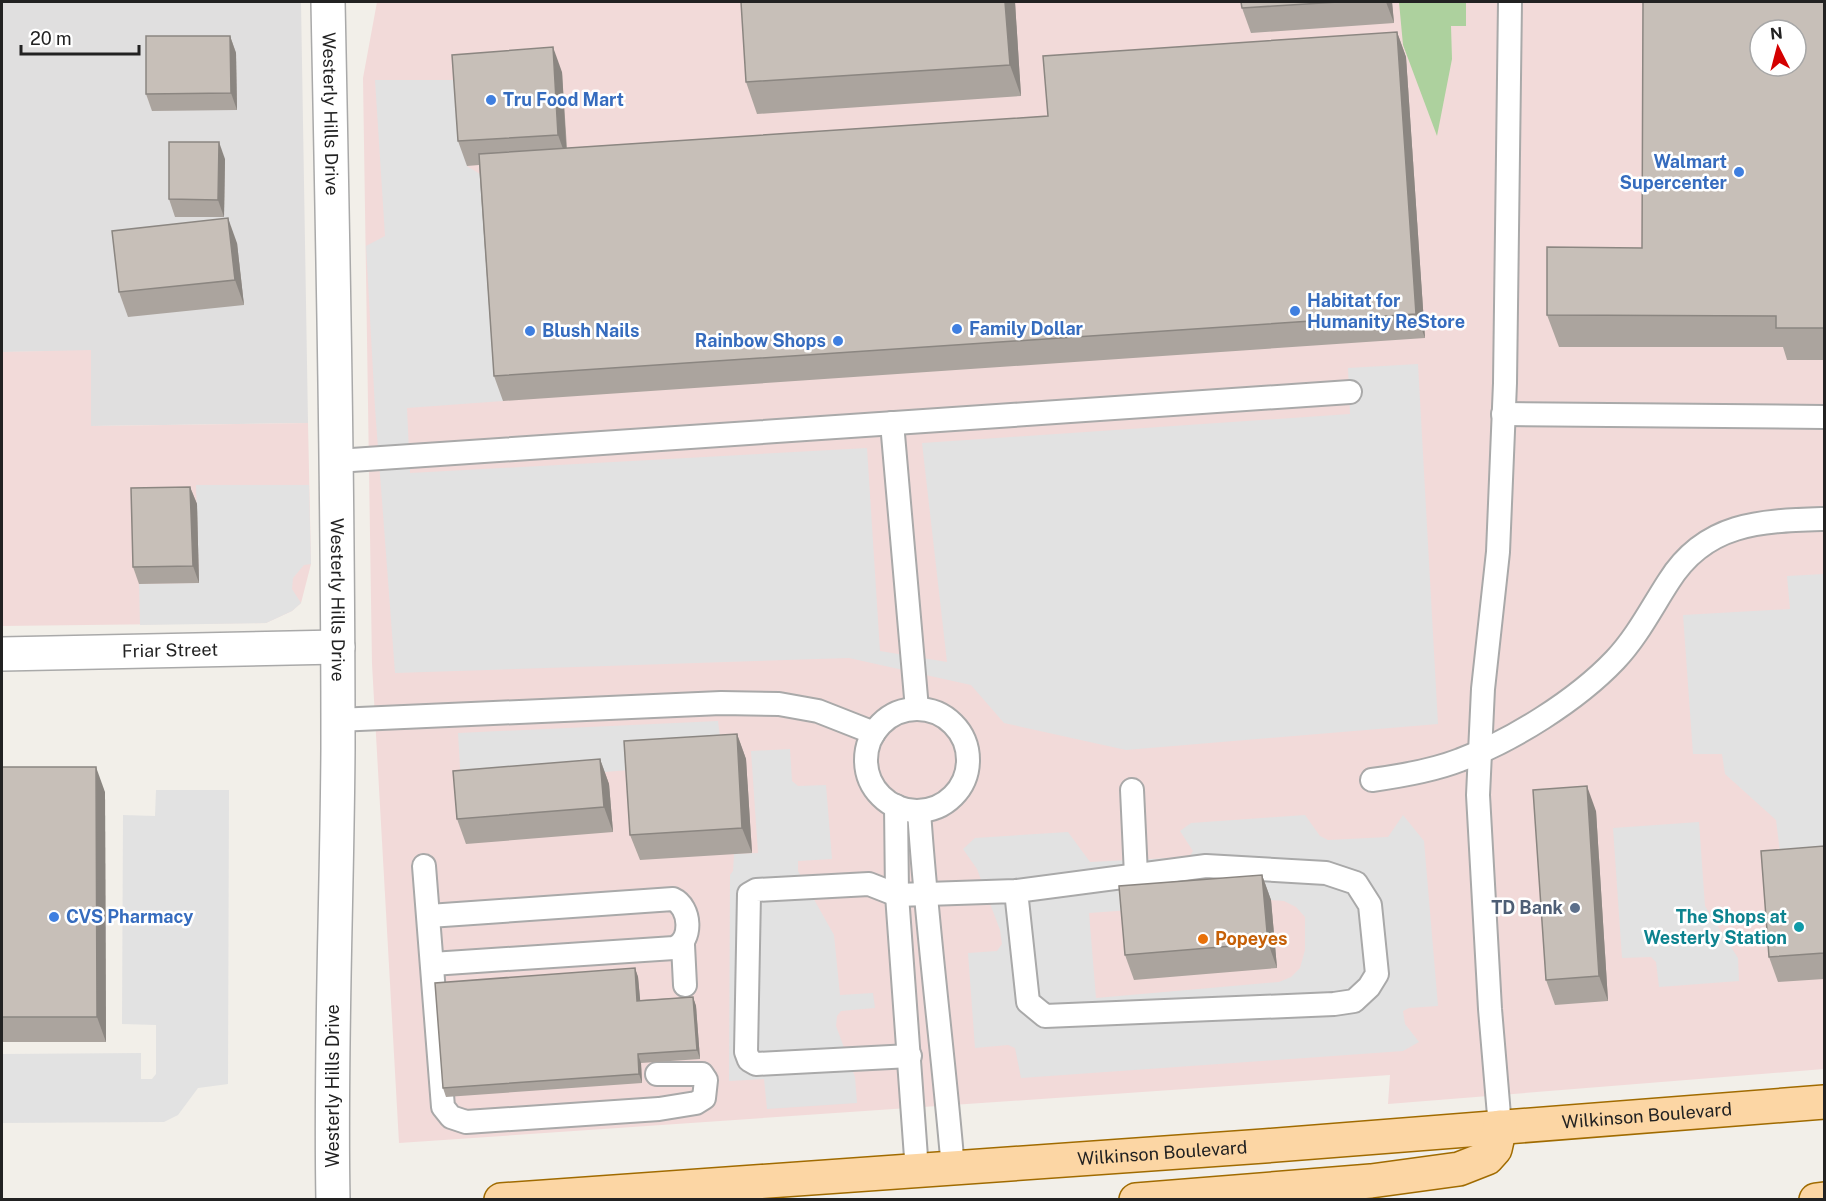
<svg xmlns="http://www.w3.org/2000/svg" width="1826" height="1201" font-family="'Public Sans',sans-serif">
	<rect width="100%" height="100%" fill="#f2efe9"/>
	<path fill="#e0dfdf" d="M2,2H301L308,423L91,426V351L2,352Z"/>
	<g fill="#f2dad9" fill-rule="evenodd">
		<path d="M377,2H1824V1069L1388,1104L1390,1075L399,1143L372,664L363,78ZM1760,30H1796V66H1760Z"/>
		<path d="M91,350V426L308,423L311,564L301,603L292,611L266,623L2,626V352Z"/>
	</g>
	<path fill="#add19e" d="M1399,2H1466V26H1451L1452,59L1437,136L1403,45Z"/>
	<g fill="#e2e2e2" fill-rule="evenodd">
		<path d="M375,80H462L467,166L488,179L503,401L407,408L410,473L867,448L880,651L947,662L922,443L1350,414L1348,368L1418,364L1438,724L1126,750L1004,723L971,685L849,658L395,673L375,408L366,246L385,236Z"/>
		<path d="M196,485H309L311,564L304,565L293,578L292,589L301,603L292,611L266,623L140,625L139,584L199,583Z"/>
		<path d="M1824,574V849L1780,852L1776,820L1725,774L1722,754H1693L1683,615L1790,609L1787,576Z"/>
		<path d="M718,721L722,752L629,770L461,784L458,733Z"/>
		<path d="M790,749L792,781L798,786L826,785L832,859L798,861V871L834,935L840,995L873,993L875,1008L841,1011L837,1016L836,1026L855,1077L857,1103L767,1109L764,1079L729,1081L730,875L733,871L734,854L758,853L751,751Z"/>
		<path d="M156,790H229L228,1084L198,1088L178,1115L164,1122L2,1123V1054L141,1053V1079H152L156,1074V1025L122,1024L123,815L155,816Z"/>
		<path d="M1305,815L1320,836L1328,840L1388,837L1403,815L1424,841L1438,1006L1409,1008L1403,1011L1405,1024L1419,1042L1403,1051L1021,1078L1015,1048L1008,1045L975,1048L968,953L997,951L1002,944L1000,930L977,869L963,849L975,838L1068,832L1090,862L1189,857L1193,851L1180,831L1191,823ZM1271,900L1284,901L1296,907L1305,917V950L1300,968L1291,977L1279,982L1096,998L1089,913Z"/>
		<path d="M1699,822L1705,906L1738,958L1739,981L1659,987L1656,962L1651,957L1622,958L1613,828Z"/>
	</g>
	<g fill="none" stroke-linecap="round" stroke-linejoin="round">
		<g stroke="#a9a9a9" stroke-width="26">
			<g id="service">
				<path d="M1503,414L1824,417"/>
				<path d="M892,423L917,709"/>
				<path d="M337,461L1350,392"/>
				<circle cx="917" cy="760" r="51"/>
				<path d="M337,720L721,703L779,704L818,711L874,733"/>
				<path d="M1372,780C1401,776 1432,771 1460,760C1512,741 1577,700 1615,660C1637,637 1652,607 1669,581C1706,522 1761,521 1824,519"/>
				<path d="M1132,790L1136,875"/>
				<path d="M896,806L897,895L917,1171"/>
				<path d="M919,811C927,931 943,1049 953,1169"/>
				<path d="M424,866L443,1107L451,1117L466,1122L659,1109L696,1103L704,1098L706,1080L702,1074H657"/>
				<path d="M429,916L673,899C691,907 693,941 674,948L432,964"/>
				<path d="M683,945L685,985"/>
				<path d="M910,1056L756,1064L749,1060L746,1052L749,894L756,890L869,884L897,895L1016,891L1028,1002L1045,1016L1334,1004L1354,1001L1369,987L1377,974L1370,905L1356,883L1326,873L1206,866L1016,891"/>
				<path d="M1500,1127L1490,1009L1478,795L1483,689L1498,552L1505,383L1510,2"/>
			</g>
		</g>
		<g stroke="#a9a9a9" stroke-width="36">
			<g id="minor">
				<path id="s1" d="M328,2C333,250 338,499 338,748C337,899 330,1049 333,1200"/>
				<path id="s2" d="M2,654L338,647"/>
			</g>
		</g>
		<g stroke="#a06b00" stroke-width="36">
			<g id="primary">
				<path id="s3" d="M501,1200L1264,1146L1824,1102"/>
				<path d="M1136,1200L1371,1181L1459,1169L1487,1158L1495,1149L1500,1127"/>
				<path d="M1816,1200L1824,1199"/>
			</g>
		</g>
		<use href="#service" stroke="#fff" stroke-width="22"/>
		<use href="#minor" stroke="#fff" stroke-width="33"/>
		<use href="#primary" stroke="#fcd6a4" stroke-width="33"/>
	</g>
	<g fill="#aba49e">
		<path d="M1015,2L1021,96L757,114L746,82Z"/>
		<path d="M1241,2H1392L1394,23L1251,33L1242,8Z"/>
		<path d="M1824,2V360H1787L1783,347H1559L1547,315L1642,248Z"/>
		<path d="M1397,32L1406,57L1425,338L503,401L494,376L479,165L467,166L458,141L562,72L567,148L1048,116Z"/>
		<path d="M230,36L236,53L237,110L152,111L146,94Z"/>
		<path d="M225,159L224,217H175L169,199Z"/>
		<path d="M237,243L244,305L128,317L119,292Z"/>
		<path d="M190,487L197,504L199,583L139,584L133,567Z"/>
		<path d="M737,734L746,759L752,853L640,860L630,835Z"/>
		<path d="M600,759L609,784L613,832L466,844L457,819Z"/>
		<path d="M2,767L105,792L106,1042H2Z"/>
		<path d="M1596,811L1608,1001L1555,1005L1546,980Z"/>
		<path d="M1824,846V979L1778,982L1769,957Z"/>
		<path d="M1262,875L1271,900L1277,968L1134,980L1125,955Z"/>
		<path d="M635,968L638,977L640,1000L693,997L696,1006L700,1059L641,1063L642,1083L446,1097L443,1088Z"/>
	</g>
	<g fill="#8b8681">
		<path d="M1005,2H1015L1021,96L1010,65Z"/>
		<path d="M1386,2H1392L1394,23Z"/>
		<path d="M1397,32L1406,57L1425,338L1416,314Z"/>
		<path d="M230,36L236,53L237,110L231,93Z"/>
		<path d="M553,47L562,72L567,160L558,135Z"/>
		<path d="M219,142L225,159L224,217L218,200Z"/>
		<path d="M228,218L237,243L244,305L235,280Z"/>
		<path d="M190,487L197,504L199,583L193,566Z"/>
		<path d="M737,734L746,759L752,853L742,828Z"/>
		<path d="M600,759L609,784L613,832L604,807Z"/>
		<path d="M96,767L105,792L106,1042L97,1017Z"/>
		<path d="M1587,786L1596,811L1608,1001L1599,976Z"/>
		<path d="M1262,875L1271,900L1277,968L1268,943Z"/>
		<path d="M635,968L638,977L641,1009L637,1001Z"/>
		<path d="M693,997L696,1006L700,1059L697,1050Z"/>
		<path d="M638,1054L641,1063L642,1083L639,1074Z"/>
	</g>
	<g fill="#c7bfb8" stroke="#8b8681" stroke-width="1.5" fill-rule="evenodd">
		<path d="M741,2H1005L1010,65L746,82Z"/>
		<path d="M1241,2H1338L1242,8Z"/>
		<path d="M1643,2H1824V328H1776V316L1547,315V247L1642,248ZM1760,30H1796V66H1760Z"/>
		<path d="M1397,32L1416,314L494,376L479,154L1048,116L1043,56Z"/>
		<path d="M146,36H230L231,93L146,94Z"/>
		<path d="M553,47L558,135L458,141L452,55Z"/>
		<path d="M169,142H219L218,200L169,199Z"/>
		<path d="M228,218L235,280L119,292L112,231Z"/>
		<path d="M190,487L193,566L133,567L131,488Z"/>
		<path d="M737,734L742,828L630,835L624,741Z"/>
		<path d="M600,759L604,807L457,819L453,771Z"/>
		<path d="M2,767H96L97,1017H2Z"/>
		<path d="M1587,786L1599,976L1546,980L1533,790Z"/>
		<path d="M1824,846V953L1769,957L1761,851Z"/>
		<path d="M1262,875L1268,943L1125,955L1119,886Z"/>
		<path d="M635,968L637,1001L693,997L697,1050L638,1054L639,1074L443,1088L435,983Z"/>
	</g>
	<g fill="#3f7fe0" stroke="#fff" stroke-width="2">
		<circle cx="491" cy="100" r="6"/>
		<circle cx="1739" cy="172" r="6"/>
		<circle cx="1295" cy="311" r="6"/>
		<circle cx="957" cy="329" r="6"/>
		<circle cx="530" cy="331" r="6"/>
		<circle cx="838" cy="341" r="6"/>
		<circle cx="54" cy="917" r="6"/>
	</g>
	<circle fill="#5c6f8a" stroke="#fff" stroke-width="2" cx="1575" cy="908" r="6"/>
	<circle fill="#0f9aa8" stroke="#fff" stroke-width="2" cx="1799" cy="927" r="6"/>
	<circle fill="#e8710a" stroke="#fff" stroke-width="2" cx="1203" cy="939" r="6"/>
	<g text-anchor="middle" stroke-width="5" stroke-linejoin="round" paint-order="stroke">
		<g font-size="18" font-weight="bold" fill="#366cbe" stroke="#fff" text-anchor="start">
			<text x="503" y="106">Tru Food Mart</text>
			<text x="1727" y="168" text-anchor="end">Walmart<tspan x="1727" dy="21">Supercenter</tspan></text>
			<text x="1307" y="307">Habitat for<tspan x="1307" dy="21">Humanity ReStore</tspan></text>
			<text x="969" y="335">Family Dollar</text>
			<text x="542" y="337">Blush Nails</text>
			<text x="826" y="347" text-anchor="end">Rainbow Shops</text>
			<text x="66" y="923">CVS Pharmacy</text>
		</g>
		<g font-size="18" fill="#222" stroke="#fff">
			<text dy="6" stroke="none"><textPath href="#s1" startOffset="112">Westerly Hills Drive</textPath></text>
			<text dy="6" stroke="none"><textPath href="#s1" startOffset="598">Westerly Hills Drive</textPath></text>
			<text dy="6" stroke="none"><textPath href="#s2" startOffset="168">Friar Street</textPath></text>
			<text transform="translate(333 1086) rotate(-90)" y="6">Westerly Hills Drive</text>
			<text dy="6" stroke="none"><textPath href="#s3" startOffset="1149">Wilkinson Boulevard</textPath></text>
			<text dy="6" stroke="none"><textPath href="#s3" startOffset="663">Wilkinson Boulevard</textPath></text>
		</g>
		<g font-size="18" font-weight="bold" fill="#4e5e75" stroke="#fff" text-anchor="end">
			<text x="1563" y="914">TD Bank</text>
		</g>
		<g font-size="18" font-weight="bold" fill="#0d838f" stroke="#fff" text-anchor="end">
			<text x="1787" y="923">The Shops at<tspan x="1787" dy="21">Westerly Station</tspan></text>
		</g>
		<g font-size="18" font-weight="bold" fill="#c56008" stroke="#fff" text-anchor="start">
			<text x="1215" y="945">Popeyes</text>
		</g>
	</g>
	<rect width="1826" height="1201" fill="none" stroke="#222222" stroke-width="6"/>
	<g transform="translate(1778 48) rotate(354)"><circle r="28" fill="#ffffff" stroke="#a7a7a7" stroke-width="1.5"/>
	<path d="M0-4.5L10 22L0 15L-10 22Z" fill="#d40000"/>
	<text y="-9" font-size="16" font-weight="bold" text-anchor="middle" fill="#222222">N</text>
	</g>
	<path d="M21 45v9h118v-9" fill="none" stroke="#222222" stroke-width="3"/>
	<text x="30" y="45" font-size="18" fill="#222222" stroke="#ffffff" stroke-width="4.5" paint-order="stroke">20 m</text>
</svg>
